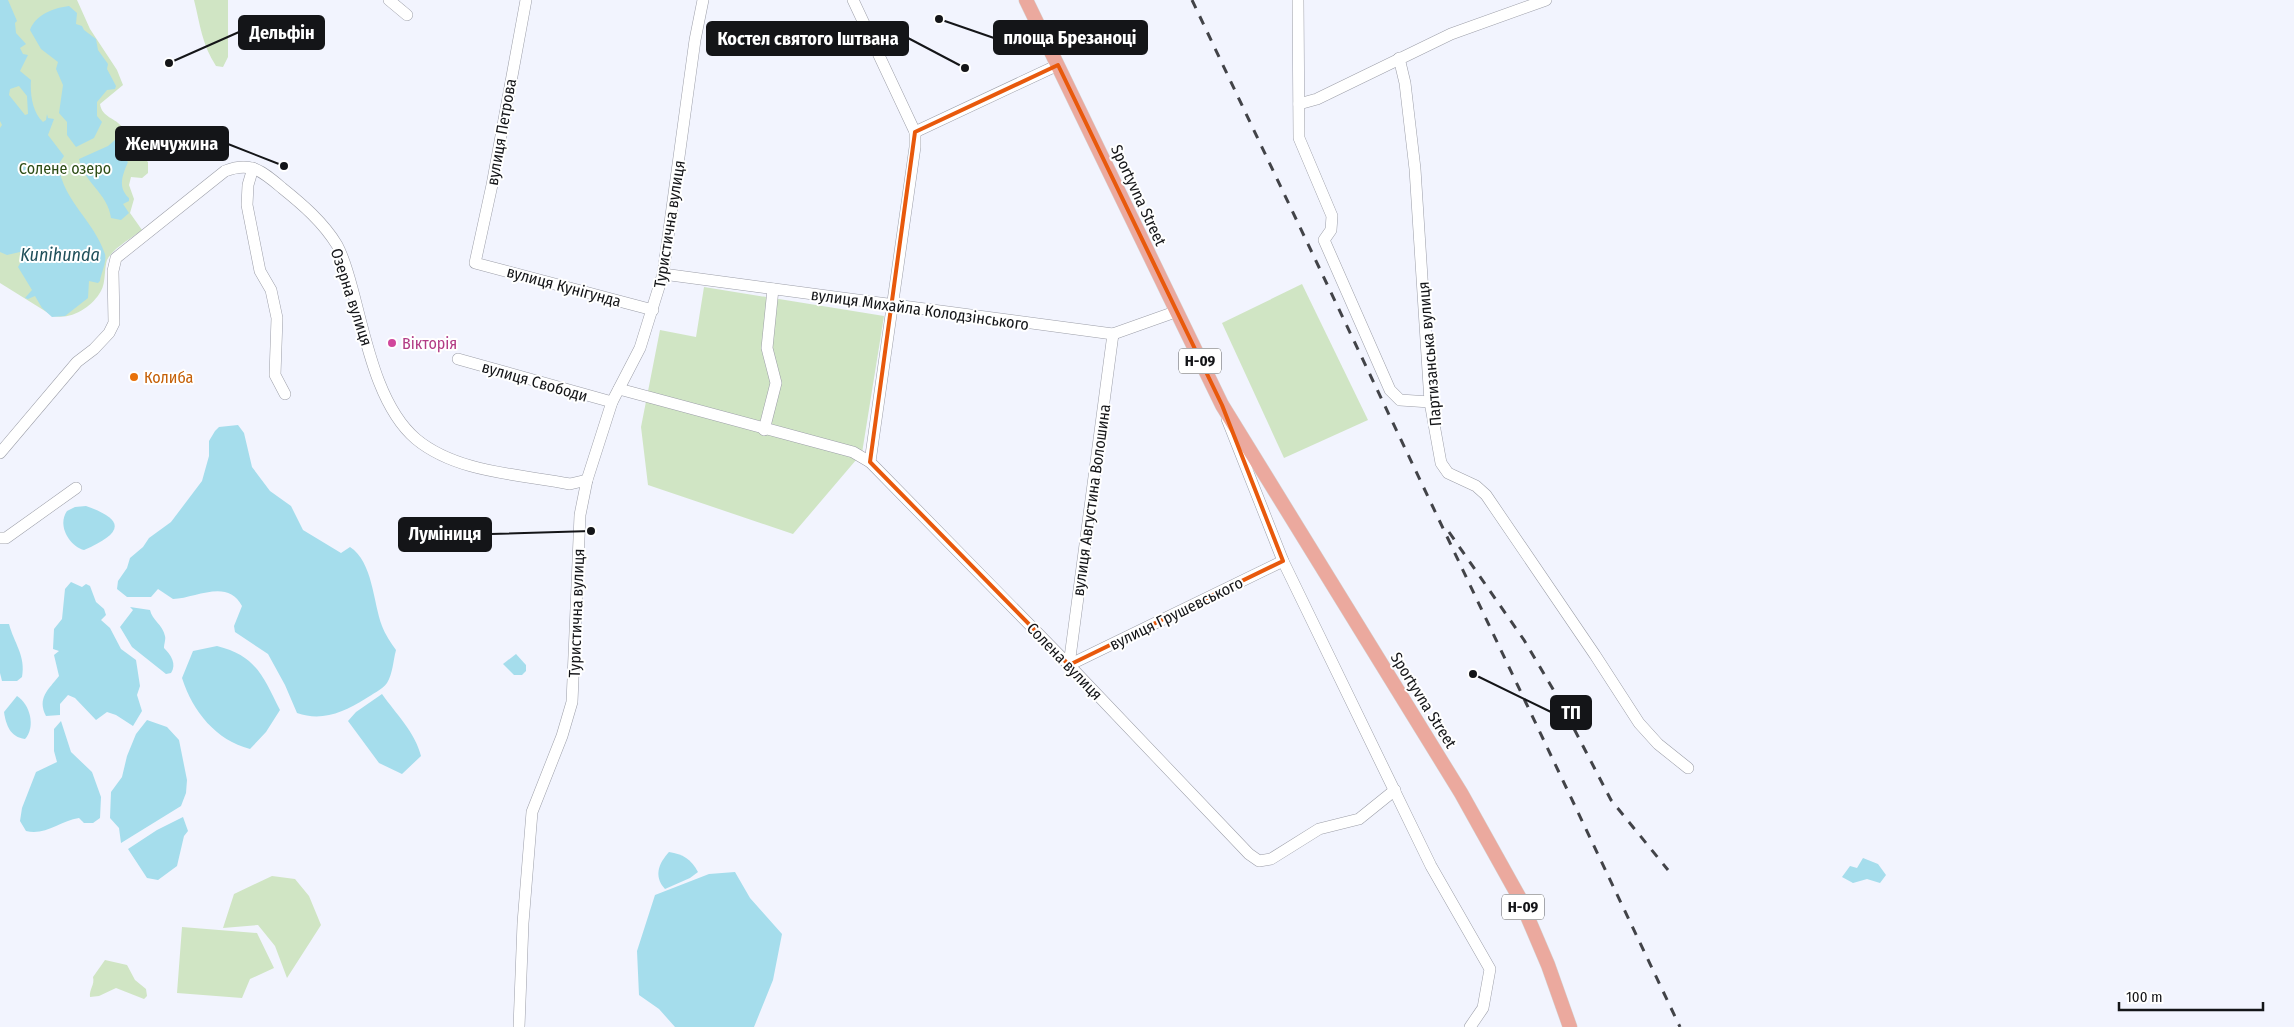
<svg xmlns="http://www.w3.org/2000/svg" width="2294" height="1027" font-family="'Fira Sans Condensed',sans-serif">
	<rect width="100%" height="100%" fill="#f2f4fe"/>
	<g fill="#d0e5c4">
		<path d="M0,0H77L90,29L117,70L123,85L100,104C102,118 115,117 123,128C127,132 127,137 129,142C134,150 141,156 148,162V173L142,178L131,177L129,185L134,199L130,213L142,230C132,238 113,248 107,260C104,269 106,282 101,291C92,307 72,320 53,316L0,283Z"/>
		<path d="M194,0H228V57L223,67L216,66C202,45 200,24 194,0Z"/>
		<path d="M1302,284L1368,420L1284,458L1222,323Z"/>
		<path d="M704,287L884,316L862,453L793,534L648,485L641,427L660,330L696,337Z"/>
		<path d="M272,876L295,879L309,896L321,925L287,978L275,946L258,925L223,928L234,894Z"/>
		<path d="M182,927L257,933L274,968L250,979L242,998L177,993Z"/>
		<path d="M105,960L127,965L135,980L146,989L147,996L144,999L116,988L99,996L90,997C89,989 95,985 93,977Z"/>
	</g>
	<g fill="#a5ddec" fill-rule="evenodd">
		<path d="M0,0H8L17,21L15,23L16,33L26,44L20,48L23,54L28,55L20,71L31,80C30,93 32,112 43,122L46,120L47,114L48,118L54,119L48,135L64,156L58,165C65,204 93,219 105,254C107,262 101,273 100,281L98,283L89,281L88,298L65,316L52,317L42,308L35,296L28,299L25,298L32,290L18,267L21,262L20,252L7,255L0,252V128L2,125L0,121ZM19,86L27,96L28,114L25,115L9,95L10,89Z"/>
		<path d="M69,6L77,13L76,24L82,26L84,30L96,39L98,50L108,64L107,69L116,86L115,89L107,90L97,102V116L102,122L94,138L76,147L67,135V122L59,113L63,85L56,69L58,62L41,49L30,30C36,14 54,8 69,6Z"/>
		<path d="M115,140L119,146V155L128,162C123,174 117,187 129,198V201L123,204L129,213L121,220L111,218C108,193 83,182 79,159L108,146Z"/>
		<path d="M238,425L244,433L252,467L270,491L291,506L303,530L341,553L350,547C373,562 373,602 382,626C385,634 391,643 396,650C393,661 393,673 387,683C382,690 372,694 365,699C344,712 322,722 297,713L285,685L268,654L235,632L234,626L242,606C228,578 196,598 173,599L158,589L151,597H127L117,589L118,581L127,568L130,558L143,547L149,538L171,522L202,481L209,456V441L215,431L219,427Z"/>
		<path d="M86,506C129,521 120,534 84,550C69,546 57,525 67,511L75,507Z"/>
		<path d="M71,582L82,587L86,584L90,586L96,602L104,609L106,615L101,620L110,628L121,649L136,660L140,686L137,695L142,711L133,726L116,715L107,712L96,720L75,698L68,695L60,704V715L46,716C37,698 48,690 59,676L54,655L59,651L53,649L54,629L62,619L65,589Z"/>
		<path d="M130,607L150,610C152,620 163,625 165,636C166,639 164,644 164,648C171,655 177,664 171,673L166,674L132,647L120,627L133,610Z"/>
		<path d="M0,624H9C14,643 26,656 22,677L17,681H2L0,673Z"/>
		<path d="M217,646C257,656 263,677 280,710L266,732L250,749C216,740 193,712 182,678L193,651Z"/>
		<path d="M516,654L526,665V671L522,675H514L503,664Z"/>
		<path d="M382,694C396,714 415,732 421,756L402,774L379,763L348,721L356,712Z"/>
		<path d="M17,696C30,704 36,727 25,739C10,737 6,725 4,712Z"/>
		<path d="M147,720L167,727L179,740L187,780L186,793L181,806L121,843L119,828L110,818L111,792L122,777L127,756L136,734Z"/>
		<path d="M61,721L71,752L92,772L101,797L100,818L93,823H84L79,818C60,821 45,836 26,831L20,821L22,808L36,772L57,762L54,751V729Z"/>
		<path d="M183,817L188,831L184,836L177,866L158,880L147,878L128,849L157,830Z"/>
		<path d="M669,852C683,854 691,859 698,872L690,878L665,889C653,876 659,863 669,852Z"/>
		<path d="M1863,858L1878,864L1886,875L1880,883L1867,879L1853,883L1842,877L1850,866L1857,868Z"/>
		<path d="M735,872L750,898L782,934L773,980L754,1027H675L659,1009L639,995L637,951L655,895L709,874Z"/>
	</g>
	<g fill="none" stroke-linecap="round" stroke-linejoin="round">
		<g stroke="#9c9ea8" stroke-width="12">
			<g id="minor">
				<path d="M389,0L407,15"/>
				<path d="M526,0L492,185L475,263L653,310"/>
				<path d="M853,0L915,132V147L870,462L1069,665L1249,854L1259,861L1271,859L1319,829L1359,819L1395,790"/>
				<path d="M1298,0L1299,138L1332,216L1331,230L1324,240L1390,390L1400,400L1430,402"/>
				<path d="M1399,58L1405,83L1415,169L1430,402L1441,463L1448,473L1476,486L1486,495L1595,655L1639,723L1658,744L1688,768"/>
				<path d="M1299,104L1317,99L1451,34L1546,0"/>
				<path d="M915,132L1058,65"/>
				<path d="M253,168L248,185L247,205L260,271L271,290L277,318L275,375L285,394"/>
				<path d="M663,274L1113,334L1175,312"/>
				<path d="M458,359L612,402"/>
				<path d="M619,389L853,452L870,462"/>
				<path d="M1227,419L1283,561L1431,866L1490,969L1483,1008L1470,1027"/>
				<path d="M764,430L776,383L767,348L773,289"/>
				<path d="M0,453L77,362L94,349L109,333L114,323L113,271L116,258L225,171C251,161 262,171 282,188C302,204 323,222 337,245C344,258 348,273 352,288C365,335 377,406 416,439C457,473 519,474 570,484L587,480"/>
				<path d="M0,538H6L76,488"/>
				<path d="M1069,665L1113,334"/>
				<path d="M1069,665L1283,561"/>
				<path d="M519,1027L523,923L532,812L562,736L572,702L580,515L587,480L612,402L640,348L663,274L695,40L703,0"/>
			</g>
		</g>
		<g stroke="#d5d5d5" stroke-width="15">
			<path id="major" d="M1026,0L1222,405L1461,793L1519,897L1548,965L1570,1027"/>
		</g>
		<use href="#minor" stroke="#fff" stroke-width="11"/>
		<use href="#major" stroke="#eba99e" stroke-width="14"/>
		<g stroke="#424348" stroke-width="3" stroke-dasharray="9 9" stroke-linecap="butt">
			<path d="M1192,0L1680,1027"/>
			<path d="M1449,532L1524,640L1557,696L1611,800L1668,870"/>
		</g>
	</g>
	<path fill="none" stroke="#e8590c" stroke-width="4" stroke-linejoin="round" d="M1058,65L1222,405L1283,561L1069,665L870,462L915,132Z"/>
	<circle fill="#d1479c" stroke="#fff" stroke-width="2" cx="392" cy="343" r="5"/>
	<circle fill="#e8710a" stroke="#fff" stroke-width="2" cx="134" cy="377" r="5"/>
	<g text-anchor="middle" stroke-width="4" stroke-linejoin="round" paint-order="stroke">
		<g fill="#fff" stroke="#5a5b5d" stroke-width="1">
			<rect x="1179" y="348.5" width="42" height="25" rx="4"/>
			<rect x="1502" y="894.5" width="42" height="25" rx="4"/>
		</g>
		<g font-size="15" font-weight="bold" fill="#141518">
			<text x="1200" y="366">Н-09</text>
			<text x="1523" y="912">Н-09</text>
		</g>
		<g font-size="16" fill="#141518" stroke="#fff">
			<text transform="translate(501 132) rotate(-80)" y="6">вулиця Петрова</text>
			<text transform="translate(1139 195) rotate(65)" y="6">Sportyvna Street</text>
			<text transform="translate(669 224) rotate(-81)" y="6">Туристична вулиця</text>
			<text transform="translate(564 286) rotate(15)" y="6">вулиця Кунігунда</text>
			<text transform="translate(352 297) rotate(72)" y="6">Озерна вулиця</text>
			<text transform="translate(920 309) rotate(8)" y="6">вулиця Михайла Колодзінського</text>
			<text transform="translate(1429 354) rotate(-95)" y="6">Партизанська вулиця</text>
			<text transform="translate(535 381) rotate(16)" y="6">вулиця Свободи</text>
			<text transform="translate(1091 500) rotate(-82)" y="6">вулиця Августина Волошина</text>
			<text transform="translate(576 613) rotate(-88)" y="6">Туристична вулиця</text>
			<text transform="translate(1176 613) rotate(-26)" y="6">вулиця Грушевського</text>
			<text transform="translate(1065 661) rotate(46)" y="6">Солена вулиця</text>
			<text transform="translate(1424 700) rotate(58)" y="6">Sportyvna Street</text>
		</g>
		<g font-size="16" fill="#2d4d15" stroke="#fff">
			<text x="65" y="174">Солене озеро</text>
		</g>
		<g font-size="16" fill="#b23c85" stroke="#fff" text-anchor="start">
			<text x="402" y="349">Вікторія</text>
		</g>
		<g font-size="16" fill="#c56008" stroke="#fff" text-anchor="start">
			<text x="144" y="383">Колиба</text>
		</g>
		<g font-size="18" font-style="italic" fill="#20505b" stroke="#fff">
			<text x="60" y="261">Kunihunda</text>
		</g>
	</g>
	<path fill="none" stroke="#141518" stroke-width="2" d="M169 63L239 32M939 19L994 38M965 68L908 38M284 166L228 144M591 531L491 534M1473 674L1551 712"/>
	<g fill="#141518" stroke="#fff" stroke-width="2">
		<circle cx="169" cy="63" r="5"/>
		<circle cx="939" cy="19" r="5"/>
		<circle cx="965" cy="68" r="5"/>
		<circle cx="284" cy="166" r="5"/>
		<circle cx="591" cy="531" r="5"/>
		<circle cx="1473" cy="674" r="5"/>
	</g>
	<g fill="#141518" stroke="#141518" stroke-width="2">
		<rect x="239" y="16" width="85" height="33" rx="5"/>
		<rect x="994" y="21" width="153" height="33" rx="5"/>
		<rect x="707" y="22" width="201" height="33" rx="5"/>
		<rect x="116" y="127" width="112" height="33" rx="5"/>
		<rect x="399" y="518" width="92" height="33" rx="5"/>
		<rect x="1551" y="696" width="40" height="33" rx="5"/>
	</g>
	<g font-size="18" text-anchor="middle" font-weight="bold" fill="#fff">
		<text x="282" y="39">Дельфін</text>
		<text x="1070" y="44">площа Брезаноці</text>
		<text x="808" y="45">Костел святого Іштвана</text>
		<text x="172" y="150">Жемчужина</text>
		<text x="445" y="540">Луміниця</text>
		<text x="1571" y="719">ТП</text>
	</g>
	<path d="M2119 1002v8h144v-8" fill="none" stroke="#141518" stroke-width="2.5"/>
	<text x="2126" y="1002" font-size="15" fill="#141518" stroke="#ffffff" stroke-width="4" paint-order="stroke">100 m</text>
</svg>
